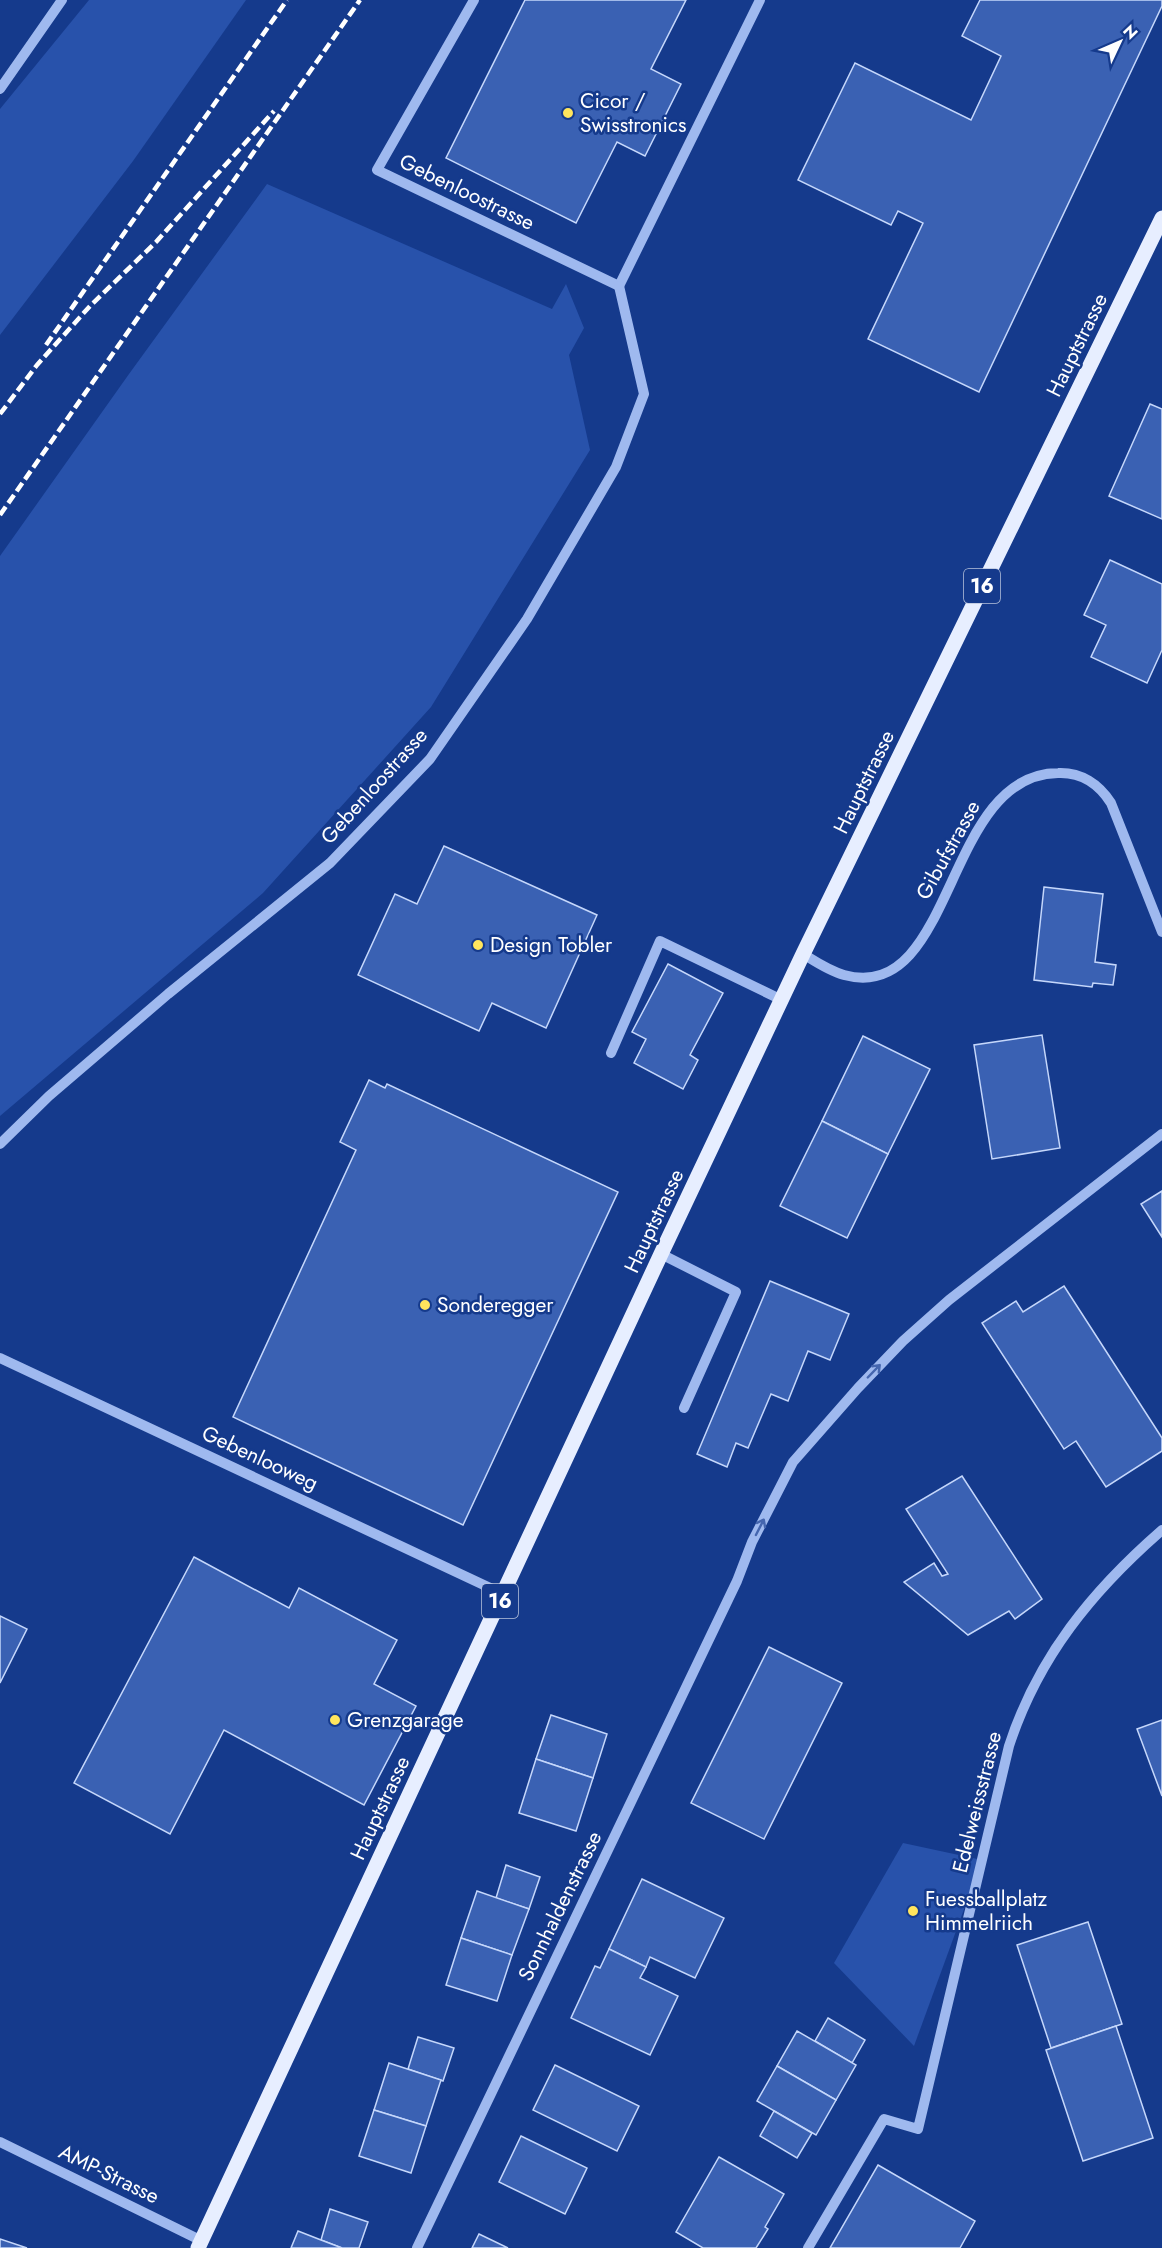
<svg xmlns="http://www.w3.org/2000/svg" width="1162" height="2248" font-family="Jost,sans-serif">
	<rect width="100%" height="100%" fill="#153a8c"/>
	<g fill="#2852ab">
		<path d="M89,0H246L133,161L0,335V109Z"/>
		<path d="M267,184L552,309L566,284L584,328L569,355L590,450L431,707L263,893L0,1116V556L129,374Z"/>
		<path d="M903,1843L982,1860L914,2046L834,1963Z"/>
	</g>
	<g fill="#3a61b3" stroke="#c5d7fb" stroke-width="1.5">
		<path d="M525,0H686L651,69L681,84L645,156L617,142L576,223L446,158Z"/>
		<path d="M980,0H1162V6L979,392L868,339L923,223L898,211L891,225L798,180L855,63L971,120L1001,56L962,36Z"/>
		<path d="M1150,404L1162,409V519L1109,496Z"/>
		<path d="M1110,560L1162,584V650L1147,683L1091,657L1106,625L1084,615Z"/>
		<path d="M444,846L597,915L546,1028L492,1003L479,1031L358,975L395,894L417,904Z"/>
		<path d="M1044,887L1103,894L1095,962L1116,965L1113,985L1093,983L1092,987L1034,980Z"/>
		<path d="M668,964L723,993L690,1055L698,1060L683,1089L634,1063L646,1039L632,1032Z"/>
		<path d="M1042,1035L1060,1148L992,1159L974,1045Z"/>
		<path d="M863,1036L930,1069L888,1154L822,1121Z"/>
		<path d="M369,1080L385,1088L387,1084L618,1192L463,1525L233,1417L356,1150L340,1142Z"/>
		<path d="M822,1121L888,1154L847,1238L780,1206Z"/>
		<path d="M1162,1191V1237L1141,1204Z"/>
		<path d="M770,1281L849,1314L830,1360L808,1351L788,1401L771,1394L748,1448L736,1443L727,1467L697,1454Z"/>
		<path d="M1064,1286L1162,1438V1451L1106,1487L1076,1441L1064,1449L982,1323L1016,1301L1023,1312Z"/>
		<path d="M962,1476L1042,1599L1015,1619L1009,1611L968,1635L904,1582L934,1563L942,1576L948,1574L906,1509Z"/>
		<path d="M194,1557L289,1608L299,1588L397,1640L374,1684L416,1706L364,1805L224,1730L170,1834L74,1783Z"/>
		<path d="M0,1616L27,1629L0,1683Z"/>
		<path d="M769,1647L842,1683L764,1839L691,1803Z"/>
		<path d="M551,1715L607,1734L593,1778L536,1759Z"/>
		<path d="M1162,1720V1796L1137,1729Z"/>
		<path d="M536,1759L593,1778L576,1831L519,1813Z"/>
		<path d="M506,1865L540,1877L529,1909L496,1898Z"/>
		<path d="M642,1879L724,1918L695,1978L650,1957L646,1967L609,1949Z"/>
		<path d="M477,1891L529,1909L512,1955L461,1938Z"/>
		<path d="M1088,1922L1122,2024L1051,2048L1017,1945Z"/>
		<path d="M461,1938L512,1955L497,2001L446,1985Z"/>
		<path d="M609,1949L646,1967L640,1978L678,1996L650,2055L571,2018L595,1966L600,1968Z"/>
		<path d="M828,2018L865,2040L852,2063L815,2041Z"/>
		<path d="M1116,2026L1153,2138L1083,2161L1046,2050Z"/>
		<path d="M797,2031L856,2065L836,2100L777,2066Z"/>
		<path d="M418,2037L454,2048L443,2081L408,2069Z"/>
		<path d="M389,2063L441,2080L426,2126L374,2110Z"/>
		<path d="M555,2065L639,2106L617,2151L533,2110Z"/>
		<path d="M777,2066L836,2100L816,2135L757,2101Z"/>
		<path d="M374,2110L426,2126L411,2173L359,2156Z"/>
		<path d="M774,2111L812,2133L797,2158L760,2136Z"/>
		<path d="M521,2136L587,2168L565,2214L499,2182Z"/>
		<path d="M719,2157L784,2194L765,2227L768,2229L756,2248H703L676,2232Z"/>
		<path d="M878,2165L975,2221L960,2248H830Z"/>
		<path d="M330,2209L368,2222L359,2248H342L321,2240Z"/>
		<path d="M298,2231L321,2240L342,2248H291Z"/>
		<path d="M479,2234L508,2248H472Z"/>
		<path d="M0,2239L27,2248H0Z"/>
	</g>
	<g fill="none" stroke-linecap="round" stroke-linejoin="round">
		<g stroke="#9fb9ef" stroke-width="10">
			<path d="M474,0L377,170L619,286L760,0"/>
			<path d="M0,89L62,0"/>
			<path d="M803,954C816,962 829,971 844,975C956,1005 943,774 1058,773C1081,772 1099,784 1111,803L1162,932"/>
			<path d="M611,1053L660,941L782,1000"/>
			<path d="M0,1144L49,1096L168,994L330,863L430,759L527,619L616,467L644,394L619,286"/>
			<path d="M661,1254L736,1292L684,1408"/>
			<path d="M0,1358L503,1594"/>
			<path d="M0,2142L200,2240"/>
			<path d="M417,2248L737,1581L752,1542L793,1462L858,1388L903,1341L949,1300L1162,1134"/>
			<path d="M808,2248L884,2119L918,2129L1009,1746C1038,1657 1092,1591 1162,1530"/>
		</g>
		<path stroke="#e7eeff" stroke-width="15" d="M198,2248L661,1254L803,954L1162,218"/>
		<g stroke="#fff" stroke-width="4.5" stroke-dasharray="10 4.5" stroke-linecap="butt">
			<path d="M46,345L287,0"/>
			<path d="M0,414L37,365L90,306L156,242L274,111"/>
			<path d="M0,515L360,0"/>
		</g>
	</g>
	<defs><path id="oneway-shaft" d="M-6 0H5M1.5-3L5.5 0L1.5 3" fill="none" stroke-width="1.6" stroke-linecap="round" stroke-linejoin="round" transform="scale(1.5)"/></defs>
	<g stroke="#4566af">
		<use href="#oneway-shaft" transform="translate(874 1371) rotate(-46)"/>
		<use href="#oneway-shaft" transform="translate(760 1527) rotate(-63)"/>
	</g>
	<g fill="#ffe55d" stroke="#153a8c" stroke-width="2">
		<circle cx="568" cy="113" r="6"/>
		<circle cx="478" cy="945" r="6"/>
		<circle cx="425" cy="1305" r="6"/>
		<circle cx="335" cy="1720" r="6"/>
		<circle cx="913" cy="1911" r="6"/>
	</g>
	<g text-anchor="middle" stroke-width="5" stroke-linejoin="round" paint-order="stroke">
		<g fill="#153a8c" stroke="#b9c4dc" stroke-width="1.5">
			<rect x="964" y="569" width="36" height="34" rx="4.5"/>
			<rect x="482" y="1584" width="36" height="34" rx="4.5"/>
		</g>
		<g font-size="20" font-weight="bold" fill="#fff">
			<text x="982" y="593">16</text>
			<text x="500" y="1608">16</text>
		</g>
		<g font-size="21" fill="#fff" stroke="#153a8c" text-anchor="start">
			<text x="580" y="108">Cicor /<tspan x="580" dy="24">Swisstronics</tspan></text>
			<text x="490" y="952">Design Tobler</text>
			<text x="437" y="1312">Sonderegger</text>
			<text x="347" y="1727">Grenzgarage</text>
			<text x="925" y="1906">Fuessballplatz<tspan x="925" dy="24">Himmelriich</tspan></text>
		</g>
		<g font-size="21" fill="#fff" stroke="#153a8c">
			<text transform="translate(467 192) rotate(26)" y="7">Gebenloostrasse</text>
			<text transform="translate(1077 345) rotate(-64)" y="7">Hauptstrasse</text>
			<text transform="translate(864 782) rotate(-64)" y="7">Hauptstrasse</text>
			<text transform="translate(374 786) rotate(-48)" y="7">Gebenloostrasse</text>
			<text transform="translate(948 850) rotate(-61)" y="7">Gibufstrasse</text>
			<text transform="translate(654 1221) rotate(-65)" y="7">Hauptstrasse</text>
			<text transform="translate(260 1458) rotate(25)" y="7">Gebenlooweg</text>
			<text transform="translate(977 1802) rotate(-76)" y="7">Edelweissstrasse</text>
			<text transform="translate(380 1808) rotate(-65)" y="7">Hauptstrasse</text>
			<text transform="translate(560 1906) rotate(-64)" y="7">Sonnhaldenstrasse</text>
			<text transform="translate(109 2174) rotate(26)" y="7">AMP-Strasse</text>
		</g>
	</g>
	<g transform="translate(1120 42) rotate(46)" stroke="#153a8c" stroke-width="4.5" paint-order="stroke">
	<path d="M0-4.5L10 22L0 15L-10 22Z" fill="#ffffff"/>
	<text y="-9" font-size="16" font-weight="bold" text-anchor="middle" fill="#ffffff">N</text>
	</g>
</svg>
